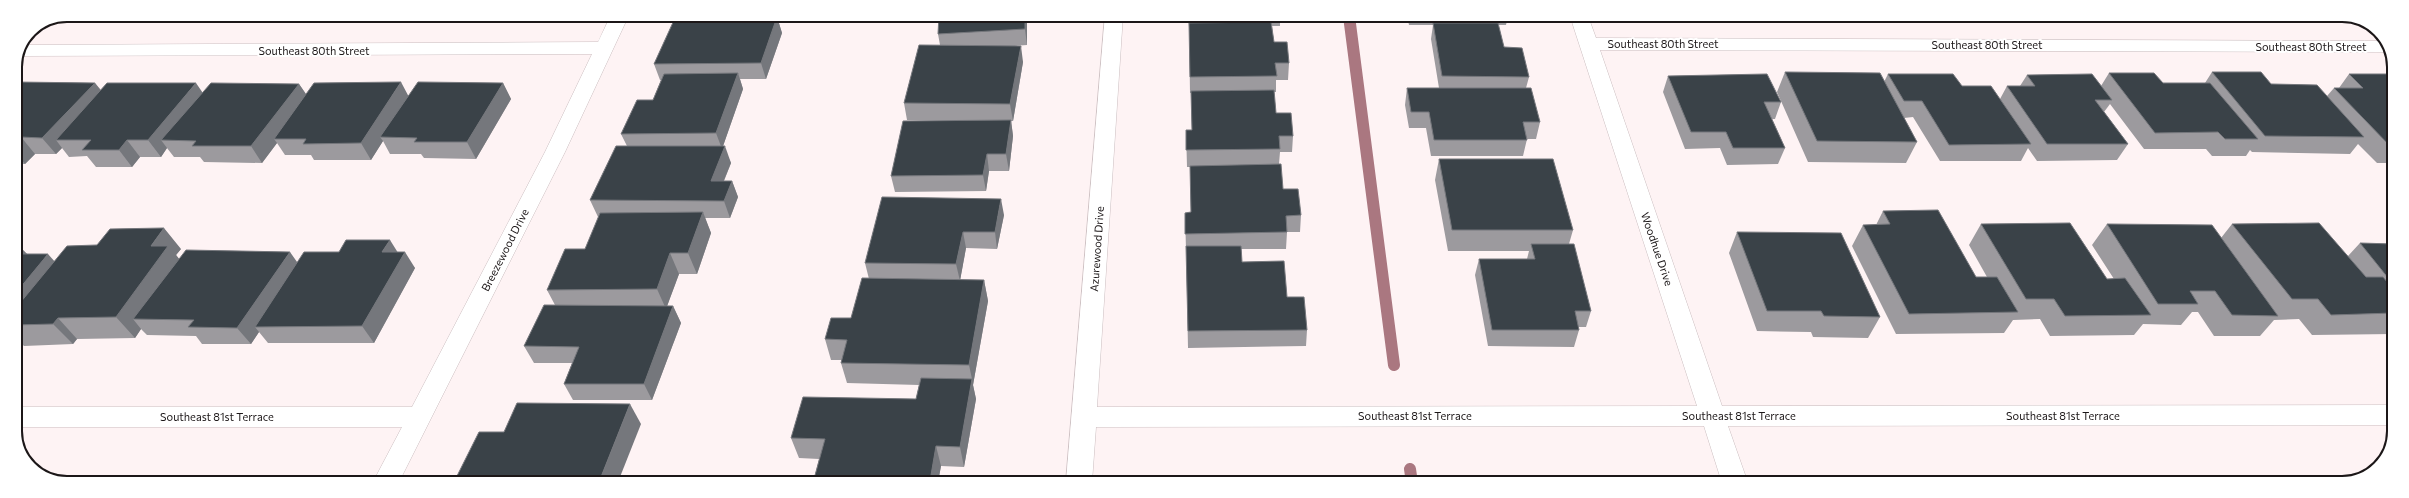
<svg xmlns="http://www.w3.org/2000/svg" width="2409" height="498" font-family="Commissioner,sans-serif">
	<rect width="100%" height="100%" fill="#fef3f4"/>
	<g fill="none" stroke-linecap="round" stroke-linejoin="round">
		<g stroke="#aa7780" stroke-width="12">
			<path d="M1349,16L1394,365"/>
			<path d="M1410,469L1412,483"/>
		</g>
		<g stroke="#cbbec0" stroke-width="1">
			<g id="minor">
				<path d="M611,15H629L565,152L399,482H373L402,427H15V407H412L545,152L592,54L20,56L24,45L598,42Z"/>
				<path d="M1105,15H1123L1097,407L1697,406L1570,16H1588L1596,38L2384,41L2389,52L1600,50L1722,406L2393,405V425L1728,426L1748,483H1722L1704,426L1096,427L1092,482H1066Z"/>
			</g>
		</g>
		<use href="#minor" fill="#fff" fill-rule="evenodd"/>
	</g>
	<g fill="#9c9a9e">
		<path d="M676,15H766L765,17H777L782,33L766,79H740L743,89L723,146L731,163L724,181H732L738,197L730,218H705L711,233L697,274H679L667,306H673L681,323L652,400H573L564,384L572,363H534L524,346L555,305L547,290L585,249L599,217H598L590,200L627,146L621,134L653,100L661,80H660L654,64L677,18Z"/>
		<path d="M939,15H1027V45L1014,46L1023,62L1013,121H1011L1013,136L1009,171H989L986,191L895,192L891,176L958,120H907L904,103L940,45L938,34Z"/>
		<path d="M1188,15L1280,16V26H1272L1274,42L1289,63L1288,80H1276V92H1274L1276,113L1293,136L1292,152H1280L1279,164L1283,189L1301,215L1300,232H1287L1286,249H1241L1242,262L1287,297L1307,330L1306,346L1188,348L1186,250L1185,213L1191,212L1190,167H1187L1186,130H1192L1191,93H1190L1189,27Z"/>
		<path d="M1407,16H1508L1506,25H1498L1504,47L1529,77L1526,88L1540,122L1536,139H1527L1523,156H1431L1426,128H1409L1405,105L1407,88H1439L1431,39L1433,25H1409Z"/>
		<path d="M1785,72L1884,82L1888,74L1962,86L2000,99L2007,86H2020L2027,75L2101,86L2109,73L2163,83H2205L2212,72L2327,96L2334,88H2339L2349,74H2394V163H2377L2358,144L2350,154L2252,152L2250,150L2246,156H2212L2206,149H2144L2110,104L2104,112L2128,144L2117,160L2037,161L2028,148L2021,161H1940L1913,117L1904,118L1917,142L1906,163L1808,162L1777,92Z"/>
		<path d="M1668,76L1781,102L1775,119H1772L1785,148L1778,164L1727,165L1720,148L1685,149L1663,92Z"/>
		<path d="M15,82L95,83L101,90L202,93L299,84L306,94L408,96L503,83L511,99L476,159L424,158L421,154H390L383,141L371,160H314L311,155H285L277,143L262,163L204,162L200,157H174L167,148L161,157H140L132,167H96L87,156L69,157L62,148L56,154H35L25,164H15Z"/>
		<path d="M1439,159L1573,230L1569,244L1591,311L1586,327H1579V330L1574,347L1488,346L1475,275L1479,259H1527L1529,251H1448L1435,180Z"/>
		<path d="M1883,211L1976,277H1987L1969,245L1981,224L2107,279H2114L2092,245L2107,224L2221,238L2232,224L2348,256L2360,243L2393,244V334L2312,335L2299,319L2274,320L2260,336H2214L2198,312H2192L2181,325L2143,324L2134,335L2050,336L2040,319L2013,320L2004,333L1896,334L1852,246L1863,225H1876Z"/>
		<path d="M1004,215L997,249L966,248L960,280H984L988,301L973,385L976,399L964,467L941,466L938,482H815L814,479L819,459L799,458L791,438L916,399L919,385L847,383L841,363L842,360H831L825,339L851,318L869,279L865,263Z"/>
		<path d="M1737,232L1880,317L1868,338L1813,337L1811,332L1757,331L1729,253Z"/>
		<path d="M15,247H20L27,254L54,261L181,249L176,255L179,259L297,262L397,252L415,268L374,343H268L259,332L251,344H202L196,336L147,335L141,329L135,338L77,339L73,344L24,346L15,337Z"/>
	</g>
	<g fill="#75777c">
		<path d="M760,15H766L762,24Z"/>
		<path d="M1025,15H1027V45L1025,29Z"/>
		<path d="M777,17L782,33L766,79L761,63Z"/>
		<path d="M1021,46L1023,62L1013,121L1010,104Z"/>
		<path d="M738,73L743,89L722,149L716,133Z"/>
		<path d="M401,82L410,99L380,137L383,141L371,160L361,143Z"/>
		<path d="M95,83L107,99L56,140L62,148L56,154L42,138Z"/>
		<path d="M196,83L207,99L161,140L167,148L161,157L148,140Z"/>
		<path d="M503,83L511,99L476,159L467,142Z"/>
		<path d="M299,84L310,100L274,139L277,143L262,163L251,146Z"/>
		<path d="M1011,120L1013,136L1009,171L1006,154Z"/>
		<path d="M21,137L35,154L25,164L15,152V143Z"/>
		<path d="M127,140L140,157L132,167L119,150Z"/>
		<path d="M725,146L731,163L717,197L711,181Z"/>
		<path d="M987,154L989,171L986,191L983,175Z"/>
		<path d="M732,181L738,197L730,218L724,201Z"/>
		<path d="M1001,199L1004,215L997,249L995,232Z"/>
		<path d="M703,212L711,233L697,274L688,253Z"/>
		<path d="M164,228L181,249L176,255L185,266L133,319L141,329L135,338L116,317L151,246Z"/>
		<path d="M963,232L966,248L960,281L956,264Z"/>
		<path d="M390,240L400,256L382,252Z"/>
		<path d="M20,247L36,263L15,256V253Z"/>
		<path d="M290,252L302,269L255,327L259,332L251,344L237,328Z"/>
		<path d="M405,252L415,268L374,343L362,326Z"/>
		<path d="M670,253L679,274L666,309L657,289Z"/>
		<path d="M48,254L63,271L15,325V294Z"/>
		<path d="M984,280L988,301L973,385L976,399L964,467L960,447L972,379L969,365Z"/>
		<path d="M673,306L681,323L652,400L644,384Z"/>
		<path d="M58,318L77,339L73,344L53,324Z"/>
		<path d="M630,404L641,424L618,482H599Z"/>
		<path d="M936,446L941,466L938,482H930V481Z"/>
	</g>
	<g fill="#3a4248" stroke="#75777c">
		<path d="M939,15H1025V29L938,34Z"/>
		<path d="M777,17L761,63L654,64L675,18Z"/>
		<path d="M1271,22L1274,42H1287L1289,63H1275L1277,76L1190,77L1189,23Z"/>
		<path d="M1433,23H1498L1504,47L1522,48L1529,77L1442,76Z"/>
		<path d="M919,45L1021,46L1010,104L904,103Z"/>
		<path d="M1785,72L1880,73L1917,142L1817,141Z"/>
		<path d="M2212,72H2261L2271,84L2317,85L2364,137L2265,136Z"/>
		<path d="M738,73L716,133L621,134L637,100H653L664,74Z"/>
		<path d="M2109,73H2154L2163,83H2210L2258,139H2225L2218,132L2155,133Z"/>
		<path d="M1767,74L1781,102H1764L1785,148H1733L1726,132H1691L1668,76Z"/>
		<path d="M1888,74H1953L1962,86H1991L2031,144L1949,145L1922,101H1904Z"/>
		<path d="M2092,74L2112,100H2095L2128,144H2047L2007,86H2035L2027,75Z"/>
		<path d="M2349,74H2394V147H2391L2334,88H2363Z"/>
		<path d="M15,82L95,83L42,138L21,137L15,143Z"/>
		<path d="M401,82L361,143L303,144L306,139H274L314,83Z"/>
		<path d="M418,82L503,83L467,142H414L417,138L380,137Z"/>
		<path d="M107,83H196L148,140H127L119,150H82L91,140H56Z"/>
		<path d="M211,83L299,84L251,146H192L196,141L161,140Z"/>
		<path d="M1407,88H1531L1540,122H1523L1527,140H1434L1429,112H1411Z"/>
		<path d="M1274,90L1276,113H1291L1293,136H1279L1280,149L1186,150V130H1192L1191,91Z"/>
		<path d="M1011,120L1006,154H987L983,175L891,176L903,121Z"/>
		<path d="M616,146H725L711,181H732L724,201L590,200Z"/>
		<path d="M1439,159H1553L1573,230H1452Z"/>
		<path d="M1281,164L1283,189H1298L1301,215L1286,216L1287,232L1185,234V213L1191,212L1190,166Z"/>
		<path d="M882,197L1001,199L995,232H963L956,264L865,263Z"/>
		<path d="M1938,210L1976,277H1997L2018,312L1909,314L1863,225L1890,224L1883,211Z"/>
		<path d="M703,212L688,253H670L657,289L547,290L565,249H585L600,213Z"/>
		<path d="M2070,223L2107,279L2125,278L2151,315L2065,316L2054,299H2026L1981,224Z"/>
		<path d="M2319,223L2366,277H2383L2393,289V313L2331,315L2318,299H2292L2232,224Z"/>
		<path d="M2107,224L2212,225L2278,316L2232,315L2215,291H2190L2198,304H2158Z"/>
		<path d="M164,228L151,246H168L116,317L58,318L53,324L15,325V309L67,246L97,245L110,229Z"/>
		<path d="M1737,232L1841,233L1880,317L1824,316L1821,311H1767Z"/>
		<path d="M346,240H390L382,252H405L362,326L255,327L304,252H339Z"/>
		<path d="M2360,243L2393,244V284Z"/>
		<path d="M1531,244H1574L1591,311H1575L1579,330H1492L1479,259H1535Z"/>
		<path d="M1186,246H1241L1242,262L1284,261L1287,297H1304L1307,330L1188,331Z"/>
		<path d="M15,247H20L15,253Z"/>
		<path d="M186,250L290,252L237,328L188,327L194,320L133,319Z"/>
		<path d="M15,254H48L15,294Z"/>
		<path d="M862,278L984,280L969,365L841,363L847,340L825,339L831,318H851Z"/>
		<path d="M544,305L673,306L644,384H564L579,347L524,346Z"/>
		<path d="M921,378L972,379L960,447L936,446L930,481L814,479L825,439L791,438L803,397L916,399Z"/>
		<path d="M517,403L630,404L599,482H454L479,432H504Z"/>
		<path d="M1643,478L1644,483H1527L1526,480Z"/>
	</g>
	<g text-anchor="middle" stroke-width="4" stroke-linejoin="round" paint-order="stroke">
		<g font-size="11" fill="#1c1718" stroke="#fff">
			<text x="1663" y="48">Southeast 80th Street</text>
			<text x="1987" y="49">Southeast 80th Street</text>
			<text x="2311" y="51">Southeast 80th Street</text>
			<text x="314" y="55">Southeast 80th Street</text>
			<text transform="translate(1097 249) rotate(-86)" y="4">Azurewood Drive</text>
			<text transform="translate(1657 249) rotate(71)" y="4">Woodhue Drive</text>
			<text transform="translate(505 250) rotate(-63)" y="4">Breezewood Drive</text>
			<text x="1415" y="420">Southeast 81st Terrace</text>
			<text x="1739" y="420">Southeast 81st Terrace</text>
			<text x="2063" y="420">Southeast 81st Terrace</text>
			<text x="217" y="421">Southeast 81st Terrace</text>
		</g>
	</g>
	<path d="M0 0H2409V498H0ZM67 22H2342A45 45 0 0 1 2387 67V431A45 45 0 0 1 2342 476H67A45 45 0 0 1 22 431V67A45 45 0 0 1 67 22Z" fill="#fff" fill-rule="evenodd"/>
	<path fill="none" stroke="#1c1718" stroke-width="2" d="M67 22H2342A45 45 0 0 1 2387 67V431A45 45 0 0 1 2342 476H67A45 45 0 0 1 22 431V67A45 45 0 0 1 67 22Z"/>
</svg>
